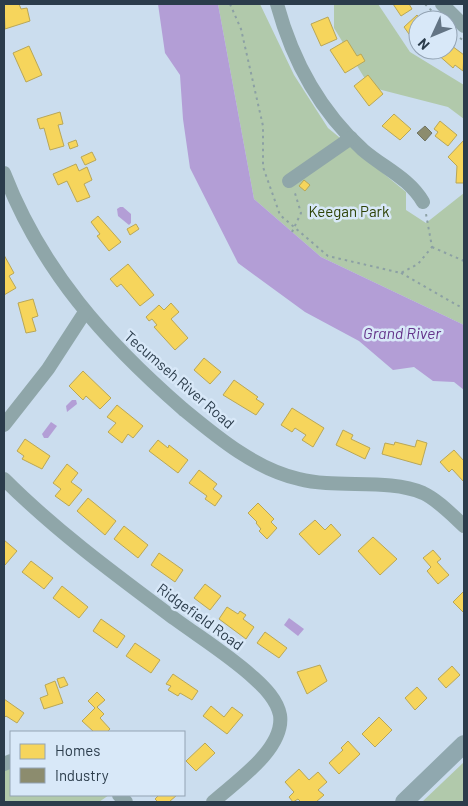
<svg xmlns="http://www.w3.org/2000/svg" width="468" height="806" font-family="Barlow,sans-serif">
	<rect width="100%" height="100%" fill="#cbddee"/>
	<g fill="#b1c9ab">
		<path d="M218,4H260L294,75L328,128L406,192V210L426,223L464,193V325L321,257L254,199Z"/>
		<path d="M334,4H378L410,52L464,85V119L448,107L370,87L334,28Z"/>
		<path d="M464,762V802H422Z"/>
		<path d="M11,768V795H109L99,802H4V771Z"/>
	</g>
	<g fill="#b39ed6">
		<path d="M158,4H218L254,199L321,257L464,325V390L454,382L433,381L414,367L393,370L359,341L305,312L238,263L190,168L183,119L180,75L165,53Z"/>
		<path d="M120,207H123L131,214V223L129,225L118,216L117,209Z"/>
		<path d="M72,400H76L77,404L67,412L66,406Z"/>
		<path d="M51,422L57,426L48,438H44L42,434Z"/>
		<path d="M289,618L304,629L298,636L284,625Z"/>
	</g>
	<g fill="#f6d55c" stroke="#b9a757">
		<path d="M4,4H19L21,9L27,8L30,21L5,29Z"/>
		<path d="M393,4H409L412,9L401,16Z"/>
		<path d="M417,15L421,20H418V41L416,39L414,41L404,27Z"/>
		<path d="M328,17L337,39L321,46L311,24Z"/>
		<path d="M347,40L357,56L361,54L365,61L345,73L330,50Z"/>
		<path d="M448,43L464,55L463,71L455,65L453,68L436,53L438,50H448Z"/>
		<path d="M29,46L42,75L26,82L13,53Z"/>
		<path d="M368,75L383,94L369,106L354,86Z"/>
		<path d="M60,112L63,124L58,125L64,146L50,150L44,128L40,129L37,119Z"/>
		<path d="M394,114L411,129L400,140L382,126Z"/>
		<path d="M440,121L457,135L448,146L435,136L438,132L434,129Z"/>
		<path d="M76,140L78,146L70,149L68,143Z"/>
		<path d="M464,140V183H456L457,166L448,157Z"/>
		<path d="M92,152L96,160L85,165L81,157Z"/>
		<path d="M76,164L79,171L87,167L92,180L84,184L90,197L77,202L67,181L58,185L53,174Z"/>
		<path d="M304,180L310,185L305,191L299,186Z"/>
		<path d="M98,216L121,242L109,251L97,236L100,234L91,222Z"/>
		<path d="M136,224L139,229L130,235L127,229Z"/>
		<path d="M4,255L14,273L9,276L16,288L4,295Z"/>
		<path d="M128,264L154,295L140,306L121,284L117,287L110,279Z"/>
		<path d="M33,299L38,316L32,318L36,331L26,333L18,303Z"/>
		<path d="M171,303L179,312L171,319L188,338L175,350L154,327L157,325L152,319L149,321L146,317L159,305L164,310Z"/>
		<path d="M204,358L221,372L210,384L194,370Z"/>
		<path d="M83,371L111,398L100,409L86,396L83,400L69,386Z"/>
		<path d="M234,380L258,397L256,399L264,404L256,415L223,395Z"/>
		<path d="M117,405L143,426L133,438L128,434L122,443L108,432L116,423L107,417Z"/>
		<path d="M292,408L324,428L313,447L302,440L306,435L295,428L292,432L281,425Z"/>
		<path d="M343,430L353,435L351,439L370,448L365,459L336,445Z"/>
		<path d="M25,439L50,456L42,469L22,459L24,456L17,451Z"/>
		<path d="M158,440L168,448L169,445L188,460L178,473L149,451Z"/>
		<path d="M417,440L427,443L421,465L382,454L385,443L394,445L395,442L415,447Z"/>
		<path d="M454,450L464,461V482L452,469L449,472L440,462Z"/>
		<path d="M67,464L78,473L71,482L82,490L69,506L55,496L61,489L53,483Z"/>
		<path d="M199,470L217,484L213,489L222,496L215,506L205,499L207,496L189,483Z"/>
		<path d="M88,498L116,521L105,535L77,511Z"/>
		<path d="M258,503L274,519L271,522L277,528L267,539L259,531L261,529L256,523L257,522L248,513Z"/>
		<path d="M315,520L325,530L331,524L341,535L319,555L299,534Z"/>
		<path d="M124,526L148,545L138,558L114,539Z"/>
		<path d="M373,537L397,559L380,575L358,551Z"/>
		<path d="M4,540L17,551L5,565L4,563Z"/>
		<path d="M433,550L441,559L437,562L449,575L438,584L427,571L431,567L423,558Z"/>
		<path d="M159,553L183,570L175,582L151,565Z"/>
		<path d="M31,561L53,578L44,589L22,572Z"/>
		<path d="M205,584L221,596L210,610L194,598Z"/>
		<path d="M62,586L88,607L79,618L53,598Z"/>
		<path d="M464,591V613L453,602Z"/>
		<path d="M227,607L238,614L240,611L246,615L243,619L254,627L246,639L219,619Z"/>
		<path d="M101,619L125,636L117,648L93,631Z"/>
		<path d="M265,632L287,648L279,658L257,643Z"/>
		<path d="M135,643L160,660L151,673L126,656Z"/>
		<path d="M320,665L327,681L307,694L297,672Z"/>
		<path d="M452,666L460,675L446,688L438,679Z"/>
		<path d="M173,674L198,691L192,700L180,693L178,696L168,690L171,686L166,684Z"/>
		<path d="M64,677L68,685L60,688L57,679Z"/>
		<path d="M55,681L63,703L44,709L40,698L48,695L45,685Z"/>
		<path d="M417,687L427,698L415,710L405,698Z"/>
		<path d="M97,692L105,700L97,707L104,714L100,718L110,729L107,732H94L82,721L95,708L88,701Z"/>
		<path d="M4,699L24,713L17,723L6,716L4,718Z"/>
		<path d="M211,706L224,717L232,707L243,715L227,734L203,716Z"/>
		<path d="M379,717L392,730L375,747L362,734Z"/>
		<path d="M348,741L360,754L339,774L329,763L343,750L341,748Z"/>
		<path d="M205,743L215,753L196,771L186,761Z"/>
		<path d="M299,769L309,780L318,772L327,782L318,790L324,795L316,802H301L298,799L293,802L289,797L294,792L285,782Z"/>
		<path d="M159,795H177L169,802H158L155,799Z"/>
	</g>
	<path fill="#8c8c6e" stroke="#6f7464" d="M425,126L432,133L425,141L417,133Z"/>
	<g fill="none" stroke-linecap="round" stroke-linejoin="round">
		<g stroke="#8ca0a4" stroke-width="2" stroke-dasharray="2.5 4" stroke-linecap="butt">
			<path d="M230,4L241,29L263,126V167L280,215L328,256L401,273L418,264L432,247L426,214"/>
			<path d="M425,4L432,11"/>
			<path d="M460,38L464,41"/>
			<path d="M292,232L301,213L294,190"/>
			<path d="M432,247L464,261"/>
			<path d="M401,273L464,309"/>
		</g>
		<g stroke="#8fa6a9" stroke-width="14">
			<path d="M277,4C292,59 320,111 363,150C384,168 409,178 423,202"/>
			<path d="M442,4L464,26"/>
			<path d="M4,173C42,271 105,341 183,409C217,437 255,469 299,479C337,489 388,478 423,493C438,500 452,515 464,526"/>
			<path d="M289,181L351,138"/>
			<path d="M4,425L48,369L85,312"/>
			<path d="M4,479C56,531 116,575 175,619C201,638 230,656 254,678C265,688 277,700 280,715C285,749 235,782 213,802"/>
			<path d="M4,764L11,761"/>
			<path d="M119,795L126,802"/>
		</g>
		<path stroke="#90a8af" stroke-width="18" d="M404,802L464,744"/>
	</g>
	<g text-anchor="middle" stroke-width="5" stroke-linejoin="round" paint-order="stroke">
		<g font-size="15" fill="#2d4206" stroke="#d8e8f8">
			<text x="349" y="217">Keegan Park</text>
		</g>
		<g font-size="15" fill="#2b3c4b" stroke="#d8e8f8">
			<text transform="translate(179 380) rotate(41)" y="5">Tecumseh River Road</text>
			<text transform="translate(200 617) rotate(36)" y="5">Ridgefield Road</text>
		</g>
		<g font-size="16" font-style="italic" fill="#64338a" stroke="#d8e8f8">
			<text x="402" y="339">Grand River</text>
		</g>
	</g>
	<rect width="468" height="806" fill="none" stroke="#2b3c4b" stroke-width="10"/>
	<rect x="10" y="731" width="175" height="65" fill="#d8e8f8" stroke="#93a3b3"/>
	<rect x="20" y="744" width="25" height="15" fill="#f6d55c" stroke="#93a3b3"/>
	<text x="55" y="756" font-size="15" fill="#2b3c4b">Homes</text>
	<rect x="20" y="768" width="25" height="15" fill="#8c8c6e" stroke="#93a3b3"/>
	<text x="55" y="781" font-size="15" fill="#2b3c4b">Industry</text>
	<g transform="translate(433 35) rotate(226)"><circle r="24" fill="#d8e8f8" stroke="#93a3b3"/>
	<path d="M0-4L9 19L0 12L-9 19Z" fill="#637484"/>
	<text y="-8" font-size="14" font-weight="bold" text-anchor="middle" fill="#2b3c4b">N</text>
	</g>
</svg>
